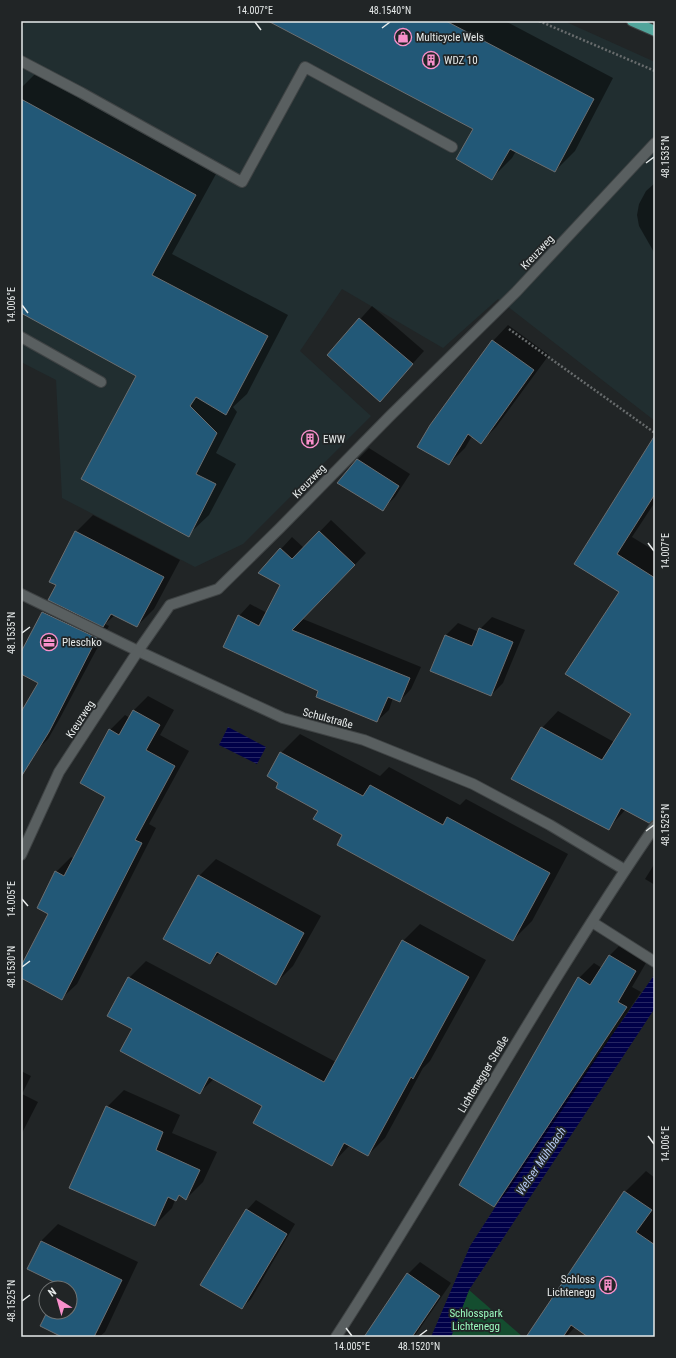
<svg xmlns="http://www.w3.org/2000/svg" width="676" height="1358" font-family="'Roboto Condensed',sans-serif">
	<defs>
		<pattern id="water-rules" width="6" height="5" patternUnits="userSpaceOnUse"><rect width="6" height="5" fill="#000048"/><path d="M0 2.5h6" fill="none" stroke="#252563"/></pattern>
	</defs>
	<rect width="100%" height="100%" fill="#212526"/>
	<path fill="#212e30" d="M26,21H564L655,62V421L498,299L443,348L342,289L300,351L371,416L243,544L195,567L62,498L56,380L21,362V31Z"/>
	<path fill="#144d2f" d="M469,1290L523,1337H451Z"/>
	<g fill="url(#water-rules)">
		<path d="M228,727L266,747L257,764L219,745Z"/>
		<path d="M655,974V1008L469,1290L451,1337H431L470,1246L547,1127Z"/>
	</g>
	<g fill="#0007">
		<path d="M270,21H505L613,78L575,151L555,171L516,151L512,158L492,178L475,129Z"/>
		<path d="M35,74L216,174L172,254L288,315L247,394L233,407L237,412L216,453L236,464L209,515L188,535L137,376L21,312V88Z"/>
		<path d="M655,183V254L639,226L637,215L639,204L646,191Z"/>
		<path d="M372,306L424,351L380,400L328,355Z"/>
		<path d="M508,325L549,355L496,427L481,442L472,436L465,448L449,464L493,341Z"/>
		<path d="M655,440V502L632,537L655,551V796L626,809L608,829L542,728L558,711L614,742L632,714L620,592L575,564Z"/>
		<path d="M369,448L410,474L395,497L383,509L357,460Z"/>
		<path d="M93,515L180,560L154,609L137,626L115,615L105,624L109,626L60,718L48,739L36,751L21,742V714L40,683L21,673V654L43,612L54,602L57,585L76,532Z"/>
		<path d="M331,520L366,553L303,619L421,667L411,689L400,701L393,698L389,710L377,721L319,691L239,616L250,604L267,613L282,585L281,549L292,537L304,548Z"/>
		<path d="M492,617L525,630L503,683L491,695L431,670L446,635L458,623L479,632L480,629Z"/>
		<path d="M148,696L174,710L160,735L189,751L149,824L156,828L77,984L62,998L21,977V968L49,914L56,872L71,857L74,859L106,796L110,730L125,715L130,718L133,711Z"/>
		<path d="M300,734L380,776L389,767L460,805L466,799L568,854L532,921L513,940L344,835L319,810L279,783L281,753Z"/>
		<path d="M216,859L321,916L293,966L276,983L220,953L210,963L199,876Z"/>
		<path d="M655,863V885L645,879Z"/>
		<path d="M420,924L486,960L430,1061L423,1068L385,1138L368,1155L350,1145L332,1164L263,1105L214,1079L200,1092L133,1028L129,978L146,961L336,1062L403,941Z"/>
		<path d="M624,941L650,956L632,987L641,992L508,1191L494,1206L460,1184L579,978L594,963L602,968L610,955Z"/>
		<path d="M21,1071L31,1076L22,1094L38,1102L21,1135Z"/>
		<path d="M124,1090L180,1115L172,1133L217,1152L203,1182L186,1199L180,1195L175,1200L172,1208L155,1225L107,1107Z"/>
		<path d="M646,1171L655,1178V1337H590L575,1327L566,1337H535L625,1192Z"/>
		<path d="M256,1200L295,1224L251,1299L242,1308L247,1210Z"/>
		<path d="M58,1224L138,1262L105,1332L99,1337H64L48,1312H70V1288H60L62,1285L29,1269L41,1241Z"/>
		<path d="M420,1262L451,1283L414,1337H365L408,1274Z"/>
	</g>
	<g fill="#225877" stroke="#6a6e71">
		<path d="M268,21H446L594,99L555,172L510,149L492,180L456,159L473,129Z"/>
		<path d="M21,99L196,195L152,275L268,336L226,415L196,397L190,406L217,433L196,474L216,484L189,537L81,479L136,376L21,313Z"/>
		<path d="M359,318L413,364L380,402L327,355Z"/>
		<path d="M492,340L534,370L481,444L468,434L449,465L417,447L430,425Z"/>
		<path d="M655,435V494L617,554L655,578V820L649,823L621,808L609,830L511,779L541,727L602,760L631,714L565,674L619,592L574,564Z"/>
		<path d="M357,459L399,486L383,511L337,483Z"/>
		<path d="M75,531L164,577L137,627L111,614L103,627L48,600L56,585L49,582Z"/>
		<path d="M319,531L355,565L292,630L410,678L400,702L388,697L377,722L316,697L318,691L223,647L238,615L259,626L280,585L258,573L280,548L292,559Z"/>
		<path d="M42,612L97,638L49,732L21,777V712L38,683L21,674V652Z"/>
		<path d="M479,628L513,642L491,696L430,671L445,635L472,646Z"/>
		<path d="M133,710L160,725L146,750L175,766L135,840L142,843L62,1000L21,978V966L48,914L37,908L55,871L64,876L105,797L80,783L109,729L119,735Z"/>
		<path d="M280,752L363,796L370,785L443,825L447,817L550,873L513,941L337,845L342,835L313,819L318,811L276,788L278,783L267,776Z"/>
		<path d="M198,875L304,933L276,985L217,952L210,964L163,939Z"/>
		<path d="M402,940L469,977L413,1079L411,1077L368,1156L344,1143L332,1166L253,1123L262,1106L209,1077L200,1094L120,1051L132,1029L107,1016L128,977L324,1082Z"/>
		<path d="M609,955L636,971L618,1002L627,1007L494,1207L459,1185L578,977L590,985Z"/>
		<path d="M106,1106L163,1132L156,1150L200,1170L186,1200L179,1195L176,1201L168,1197L155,1226L69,1188Z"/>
		<path d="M624,1191L652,1210L636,1232L655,1245V1337H588L571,1325L563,1337H526Z"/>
		<path d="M246,1209L287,1234L242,1309L200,1285Z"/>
		<path d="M41,1241L122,1280L94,1337H62L40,1326L47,1312H70V1288H59L60,1285L27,1269Z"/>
		<path d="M407,1273L440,1296L412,1337H364Z"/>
	</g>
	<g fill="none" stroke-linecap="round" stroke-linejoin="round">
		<g stroke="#3f4344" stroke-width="12">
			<g id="minor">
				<path d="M21,61L82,93L242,182L305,67L452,147"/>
				<path d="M21,337L101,382"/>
				<path d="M21,594L138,651L283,718L364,740L473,784L550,825L625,870"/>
				<path d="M21,855L59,772L138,651L170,605L218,589L280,528L390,416L516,292L655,143"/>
				<path d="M592,922L655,962"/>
				<path d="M336,1337C445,1169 541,992 655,826"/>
			</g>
		</g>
		<g stroke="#3f4344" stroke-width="12">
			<path id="major" d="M632,21L655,31"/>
		</g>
		<g stroke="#686c6d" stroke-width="2.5" stroke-dasharray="2 2" stroke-linecap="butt">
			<path d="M539,21L655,71"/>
			<path d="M509,329L655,433"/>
		</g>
		<use href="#minor" stroke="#595f60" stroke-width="10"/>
		<use href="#major" stroke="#51a59b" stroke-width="10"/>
	</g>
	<path fill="none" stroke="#e6eaea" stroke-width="1.5" d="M255,22L261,30M382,28L390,22M646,163L654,157M22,305L28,313M648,543L654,551M22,633L30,627M646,831L654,825M22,899L28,906M22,967L30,961M648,1136L654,1144M22,1301L30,1295M346,1328L352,1336M419,1336L427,1330"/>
	<defs>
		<g id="shop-ring" transform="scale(0.9)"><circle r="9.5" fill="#212526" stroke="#f890cb" stroke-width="1.5"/><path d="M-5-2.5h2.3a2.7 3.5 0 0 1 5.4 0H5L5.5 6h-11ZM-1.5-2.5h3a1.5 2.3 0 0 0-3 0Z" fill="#f890cb"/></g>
		<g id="building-ring" transform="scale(0.9)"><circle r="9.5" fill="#212526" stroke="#f890cb" stroke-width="1.5"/><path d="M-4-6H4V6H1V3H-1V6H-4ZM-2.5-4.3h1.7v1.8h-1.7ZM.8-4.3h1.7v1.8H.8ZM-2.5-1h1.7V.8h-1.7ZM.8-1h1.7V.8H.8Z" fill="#f890cb"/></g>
		<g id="office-ring" transform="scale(0.9)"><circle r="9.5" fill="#212526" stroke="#f890cb" stroke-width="1.5"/><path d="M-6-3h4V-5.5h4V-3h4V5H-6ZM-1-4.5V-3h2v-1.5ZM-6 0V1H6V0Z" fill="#f890cb"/></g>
	</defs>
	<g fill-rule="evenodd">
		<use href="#shop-ring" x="403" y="37"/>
		<use href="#building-ring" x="431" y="60"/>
		<use href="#building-ring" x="310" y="439"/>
		<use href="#office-ring" x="49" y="642"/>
		<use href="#building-ring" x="608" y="1285"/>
	</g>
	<g text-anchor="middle" stroke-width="3.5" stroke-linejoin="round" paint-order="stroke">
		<g font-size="11" fill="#e6eaea" stroke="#212526" text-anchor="start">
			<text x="416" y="41">Multicycle Wels</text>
			<text x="444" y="64">WDZ 10</text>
			<text x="323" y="443">EWW</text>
			<text x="62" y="646">Pleschko</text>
			<text x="595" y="1283" text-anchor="end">Schloss<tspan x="595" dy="13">Lichtenegg</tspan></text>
		</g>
		<g font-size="11" fill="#e6eaea" stroke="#212526">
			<text transform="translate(537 252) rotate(-47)" y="4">Kreuzweg</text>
			<text transform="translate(309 481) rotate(-46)" y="4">Kreuzweg</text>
			<text transform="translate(328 718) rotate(15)" y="4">Schulstraße</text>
			<text transform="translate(80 719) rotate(-57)" y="4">Kreuzweg</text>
			<text transform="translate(483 1074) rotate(-59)" y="4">Lichtenegger Straße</text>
		</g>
		<g font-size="11" fill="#9afbbf" stroke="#212526">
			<text x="476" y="1317">Schlosspark<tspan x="476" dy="13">Lichtenegg</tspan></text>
		</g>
		<g font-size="12" font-style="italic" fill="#b5c9f3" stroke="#212526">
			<text transform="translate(541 1161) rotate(-56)" y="4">Welser Mühlbach</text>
		</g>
	</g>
	<rect width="676" height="1358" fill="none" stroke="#212526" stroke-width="44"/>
	<g transform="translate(58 1300) rotate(323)"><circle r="19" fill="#212526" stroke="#707474"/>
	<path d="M0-3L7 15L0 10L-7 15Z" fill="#f890cb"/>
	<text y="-6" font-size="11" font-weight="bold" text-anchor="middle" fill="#e6eaea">N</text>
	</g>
	<rect x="22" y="22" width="632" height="1314" fill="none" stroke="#e6eaea" stroke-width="1.5"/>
	<g font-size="10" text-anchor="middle" fill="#e6eaea">
		<text x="255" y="14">14.007°E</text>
		<text x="390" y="14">48.1540°N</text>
		<text transform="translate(665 157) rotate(-90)" y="4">48.1535°N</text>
		<text transform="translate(11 305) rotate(-90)" y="4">14.006°E</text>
		<text transform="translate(665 551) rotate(-90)" y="4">14.007°E</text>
		<text transform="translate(11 633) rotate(-90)" y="4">48.1535°N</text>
		<text transform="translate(665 825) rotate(-90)" y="4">48.1525°N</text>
		<text transform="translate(11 899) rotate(-90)" y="4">14.005°E</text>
		<text transform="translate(11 967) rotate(-90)" y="4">48.1530°N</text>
		<text transform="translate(665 1144) rotate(-90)" y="4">14.006°E</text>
		<text transform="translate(11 1301) rotate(-90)" y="4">48.1525°N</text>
		<text x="352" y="1350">14.005°E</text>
		<text x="419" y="1350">48.1520°N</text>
	</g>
</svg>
